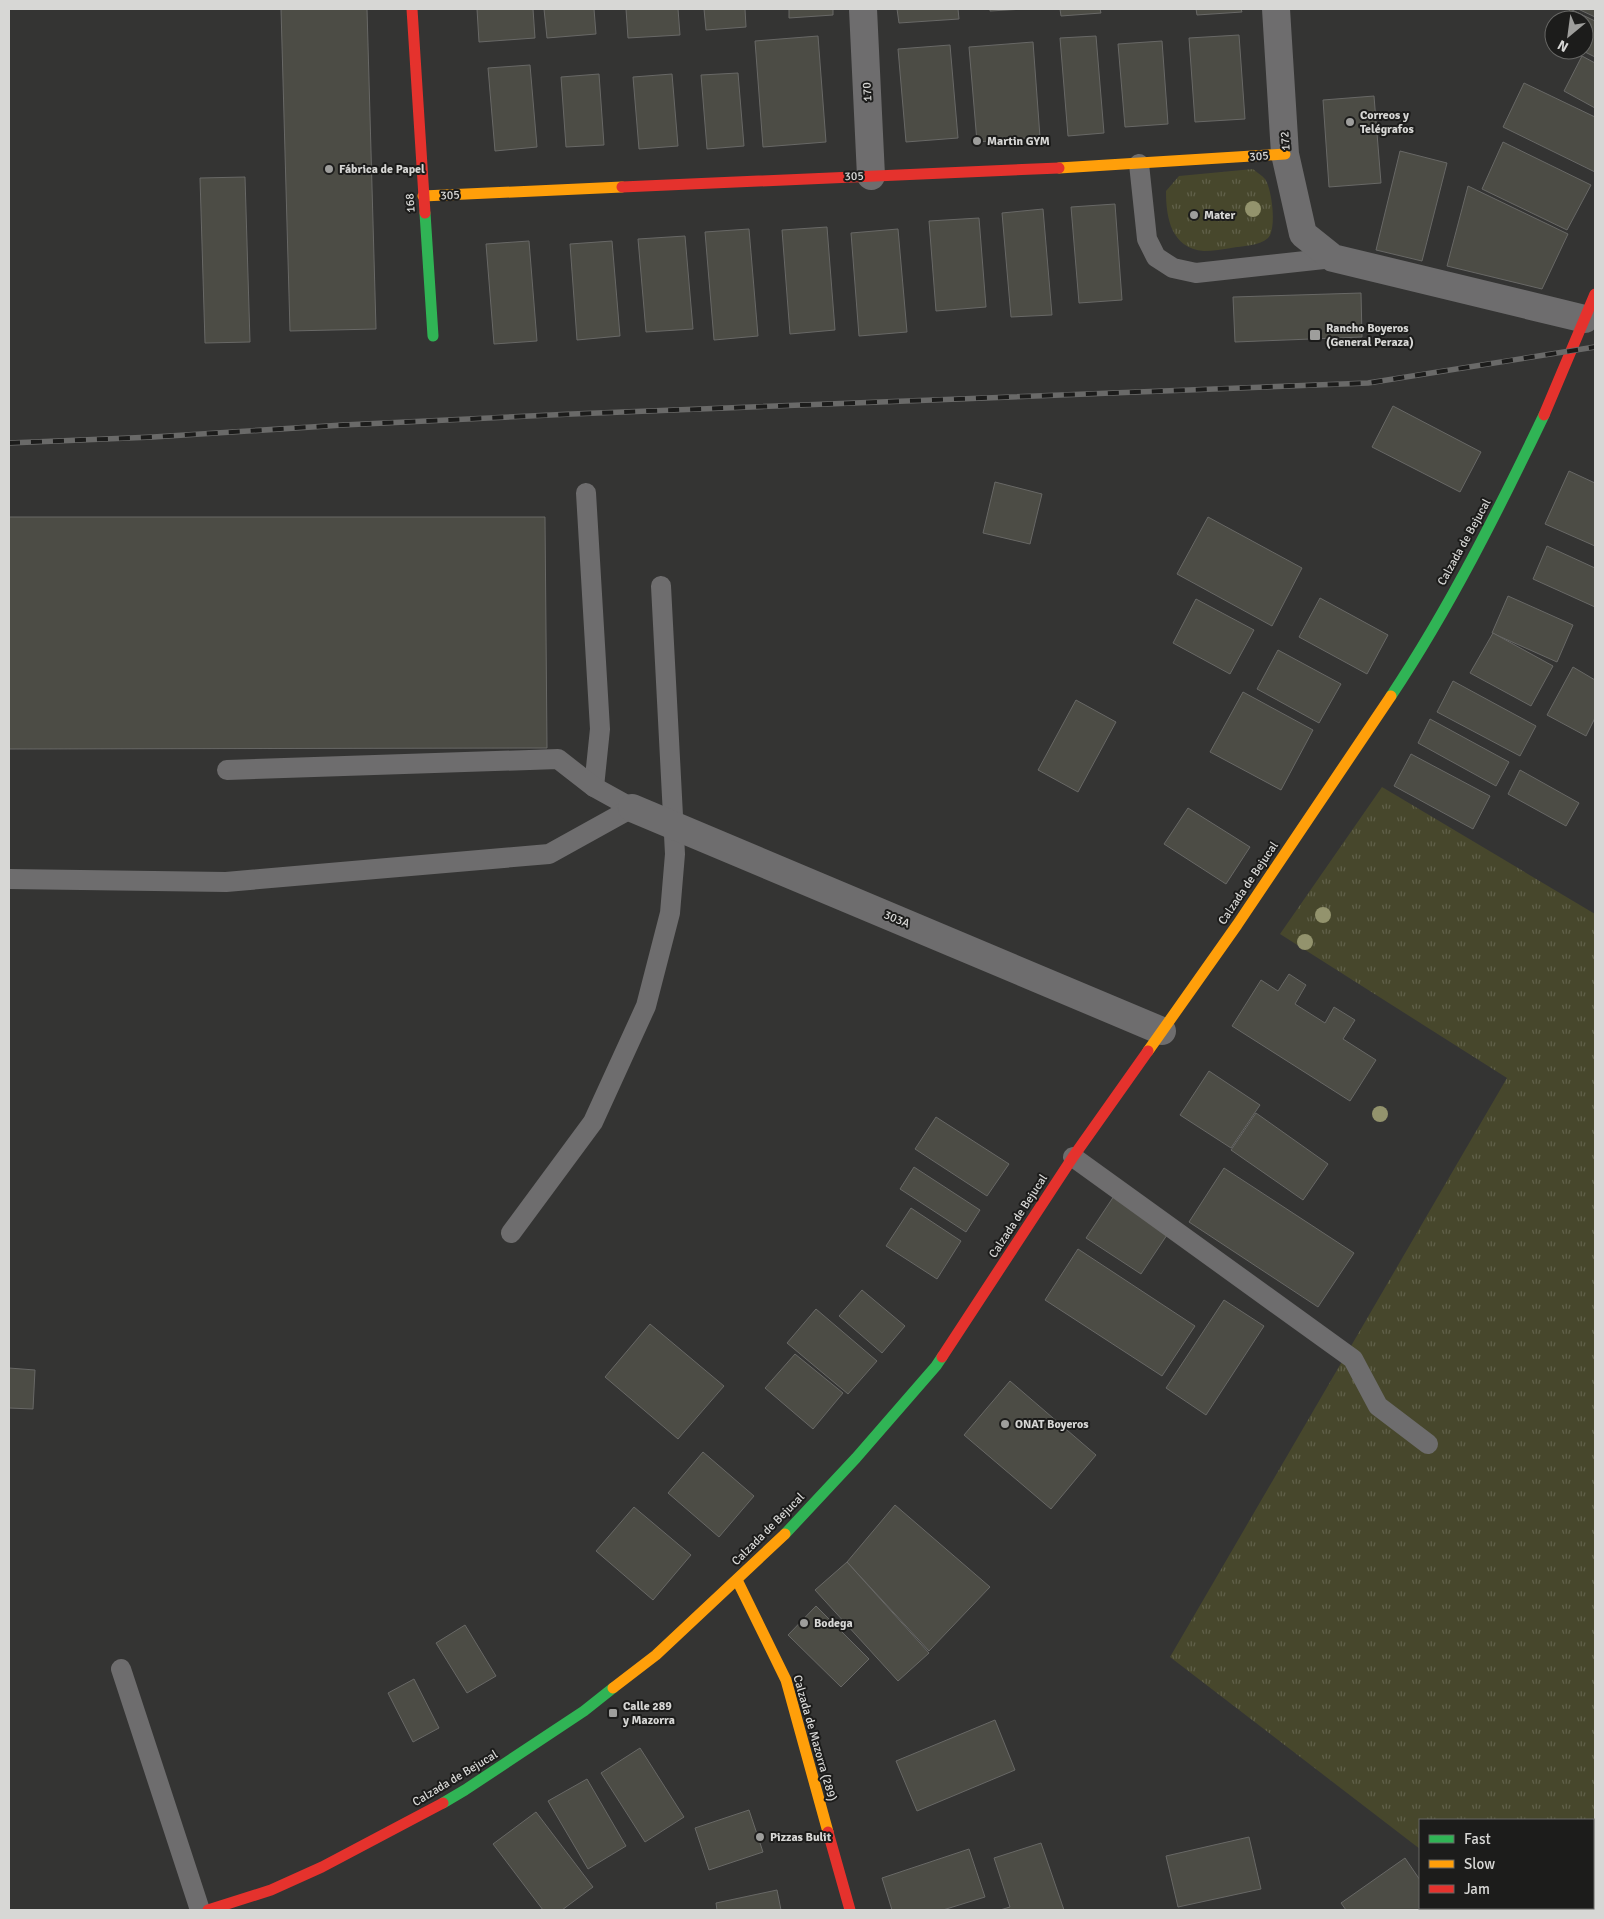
<svg xmlns="http://www.w3.org/2000/svg" width="1604" height="1919" font-family="Signika,sans-serif">
	<defs>
		<pattern id="grass-tufts" width="24" height="20" patternUnits="userSpaceOnUse" patternTransform="scale(1.25)"><rect width="24" height="20" fill="#47472c"/><path d="M3 7l-1-3M5 7V3M7 7l1-3M15 17l-1-3M17 17v-4M19 17l1-3" fill="none" stroke="#61614a"/></pattern>
	</defs>
	<rect width="100%" height="100%" fill="#343433"/>
	<g fill="url(#grass-tufts)">
		<path d="M1253,169C1256,172 1262,175 1265,179C1272,189 1277,229 1268,238C1259,246 1242,246 1231,248C1223,249 1213,251 1204,251C1171,248 1166,218 1166,191L1179,176Z"/>
		<path d="M1382,787L1595,914V1910H1501L1497,1908H1593V1820H1420V1849L1170,1657L1507,1078L1280,934Z"/>
	</g>
	<g fill="#4c4c45" stroke="#686866">
		<path d="M281,9H367L376,329L290,331Z"/>
		<path d="M477,9H533L535,38L479,42Z"/>
		<path d="M544,9H594L596,34L547,38Z"/>
		<path d="M626,9H678L680,35L628,38Z"/>
		<path d="M704,9H745L746,27L706,30Z"/>
		<path d="M789,9H833V15L789,18Z"/>
		<path d="M897,9H958L959,19L899,23Z"/>
		<path d="M990,9H1025L990,11Z"/>
		<path d="M1060,9H1100L1101,13L1061,16Z"/>
		<path d="M1196,9H1241L1242,12L1197,15Z"/>
		<path d="M1570,9L1595,21V57L1581,50H1584V20H1565Z"/>
		<path d="M1578,9H1595V17Z"/>
		<path d="M1239,35L1245,119L1195,122L1189,38Z"/>
		<path d="M818,36L826,142L763,147L755,41Z"/>
		<path d="M1096,36L1104,133L1068,136L1060,38Z"/>
		<path d="M1162,41L1168,124L1125,127L1118,44Z"/>
		<path d="M1033,42L1040,137L977,142L969,47Z"/>
		<path d="M950,45L958,138L906,142L898,49Z"/>
		<path d="M1582,56L1595,63V108L1564,91Z"/>
		<path d="M530,65L537,147L495,151L488,68Z"/>
		<path d="M738,73L744,146L707,149L701,75Z"/>
		<path d="M599,74L604,145L566,147L561,77Z"/>
		<path d="M672,74L678,146L639,149L633,77Z"/>
		<path d="M1524,83L1595,117V172L1503,127Z"/>
		<path d="M1374,96L1381,183L1329,187L1323,100Z"/>
		<path d="M1503,142L1591,185L1567,230L1482,189Z"/>
		<path d="M1400,151L1447,163L1422,261L1376,250Z"/>
		<path d="M245,177L250,342L205,343L200,178Z"/>
		<path d="M1468,186L1568,234L1542,289L1447,266Z"/>
		<path d="M1115,204L1122,300L1079,303L1071,207Z"/>
		<path d="M1043,209L1052,315L1011,317L1002,213Z"/>
		<path d="M979,218L986,307L936,311L929,221Z"/>
		<path d="M827,227L835,330L790,334L782,230Z"/>
		<path d="M749,229L758,336L714,340L705,232Z"/>
		<path d="M898,229L907,332L859,336L851,233Z"/>
		<path d="M685,236L693,329L646,332L638,239Z"/>
		<path d="M529,241L537,341L494,344L486,244Z"/>
		<path d="M612,241L620,336L577,340L570,244Z"/>
		<path d="M1361,293L1362,337L1235,342L1233,297Z"/>
		<path d="M1393,406L1481,452L1460,492L1372,447Z"/>
		<path d="M1569,471L1595,483V546L1545,524Z"/>
		<path d="M995,482L1042,494L1030,544L983,533Z"/>
		<path d="M9,517H545L547,748L9,749Z"/>
		<path d="M1208,517L1302,568L1272,626L1177,574Z"/>
		<path d="M1547,546L1595,568V607L1533,579Z"/>
		<path d="M1508,596L1573,625L1557,662L1492,633Z"/>
		<path d="M1320,598L1388,635L1367,674L1299,637Z"/>
		<path d="M1196,599L1254,630L1230,674L1173,643Z"/>
		<path d="M1493,633L1553,666L1531,706L1470,673Z"/>
		<path d="M1278,650L1341,684L1319,723L1257,689Z"/>
		<path d="M1573,667L1595,680V718L1586,736L1547,715Z"/>
		<path d="M1453,681L1536,726L1520,756L1437,712Z"/>
		<path d="M1243,692L1313,730L1281,790L1210,752Z"/>
		<path d="M1076,700L1116,722L1078,792L1038,770Z"/>
		<path d="M1430,719L1509,762L1496,786L1418,743Z"/>
		<path d="M1411,754L1490,796L1473,829L1394,786Z"/>
		<path d="M1520,770L1579,803L1566,826L1508,794Z"/>
		<path d="M1188,808L1250,847L1226,884L1164,844Z"/>
		<path d="M1289,974L1306,985L1295,1004L1325,1023L1334,1007L1355,1020L1343,1039L1376,1060L1350,1101L1232,1026L1261,980L1278,991Z"/>
		<path d="M1209,1071L1260,1105L1231,1148L1180,1115Z"/>
		<path d="M1256,1113L1328,1164L1303,1200L1231,1150Z"/>
		<path d="M936,1117L1009,1164L987,1196L915,1149Z"/>
		<path d="M914,1167L980,1210L966,1232L900,1189Z"/>
		<path d="M1224,1168L1354,1253L1318,1307L1189,1222Z"/>
		<path d="M1114,1196L1169,1232L1141,1274L1086,1238Z"/>
		<path d="M911,1208L961,1241L937,1279L886,1246Z"/>
		<path d="M1078,1249L1195,1326L1162,1376L1045,1300Z"/>
		<path d="M862,1290L905,1326L882,1353L839,1316Z"/>
		<path d="M1224,1300L1264,1326L1206,1415L1166,1388Z"/>
		<path d="M816,1309L877,1361L848,1394L787,1343Z"/>
		<path d="M650,1324L724,1386L678,1439L605,1377Z"/>
		<path d="M795,1354L843,1393L813,1429L765,1388Z"/>
		<path d="M9,1368L35,1370L33,1409L9,1408Z"/>
		<path d="M1010,1381L1096,1455L1051,1509L964,1435Z"/>
		<path d="M703,1452L754,1496L719,1537L668,1493Z"/>
		<path d="M895,1505L990,1587L929,1651L847,1562Z"/>
		<path d="M634,1507L691,1555L653,1600L596,1551Z"/>
		<path d="M847,1562L929,1653L898,1681L815,1590Z"/>
		<path d="M816,1606L869,1659L841,1687L788,1635Z"/>
		<path d="M465,1625L496,1676L467,1693L436,1643Z"/>
		<path d="M414,1679L439,1728L413,1742L388,1693Z"/>
		<path d="M995,1720L1015,1770L917,1811L896,1761Z"/>
		<path d="M640,1748L684,1817L645,1842L601,1773Z"/>
		<path d="M587,1779L626,1846L588,1869L548,1801Z"/>
		<path d="M749,1810L763,1852L709,1870L695,1828Z"/>
		<path d="M536,1812L593,1887L562,1910H543L493,1844Z"/>
		<path d="M1249,1837L1261,1889L1178,1907L1166,1856Z"/>
		<path d="M1041,1843L1064,1910H1000L1010,1907L994,1858Z"/>
		<path d="M969,1849L985,1897L943,1910H892L882,1878Z"/>
		<path d="M1405,1858L1420,1880V1908H1440L1442,1910H1346L1341,1903Z"/>
		<path d="M777,1890L781,1910H717L716,1903Z"/>
	</g>
	<g fill="none" stroke-linecap="round" stroke-linejoin="round">
		<g stroke="#6e6d6e" stroke-width="20">
			<path d="M1139,164L1147,239L1156,257L1173,268L1196,273L1333,258"/>
			<path d="M586,493L600,729L594,787"/>
			<path d="M227,770L558,759L594,787L632,808"/>
			<path d="M9,879L226,882L549,854L632,808"/>
			<path d="M1073,1157L1353,1359L1378,1406L1428,1444"/>
			<path d="M511,1233L593,1122L646,1006L670,913L675,854L661,586"/>
			<path d="M121,1669L200,1910"/>
		</g>
		<g stroke="#6e6d6e" stroke-width="28">
			<path d="M863,9L871,176"/>
			<path d="M1276,9L1285,154L1303,234L1333,258L1585,319"/>
			<path d="M632,808L1162,1031"/>
		</g>
		<g stroke="#30b455" stroke-width="11">
			<path d="M425,213L433,336"/>
			<path d="M1391,696C1450,607 1498,511 1544,415"/>
			<path d="M785,1534L856,1458L936,1366L942,1357"/>
			<path d="M443,1803L465,1790L584,1711L613,1688"/>
		</g>
		<g stroke="#ff9f0a" stroke-width="11">
			<path d="M1059,168L1285,154"/>
			<path d="M423,196L622,187"/>
			<path d="M1148,1051L1237,925L1391,696"/>
			<path d="M737,1580L786,1680L828,1832"/>
			<path d="M613,1688L656,1655L785,1534"/>
		</g>
		<g stroke="#e5322d" stroke-width="11">
			<path d="M412,9L425,213"/>
			<path d="M622,187L1059,168"/>
			<path d="M1544,415L1595,294"/>
			<path d="M942,1357L1073,1157L1148,1051"/>
			<path d="M828,1832L850,1910"/>
			<path d="M208,1910L271,1890L322,1867L443,1803"/>
		</g>
		<g stroke="#6a6a69" stroke-width="5.5">
			<path id="rail" d="M9,443L153,437L343,425L572,414L1368,383L1595,347"/>
		</g>
		<use href="#rail" stroke="#1c1c1b" stroke-width="4" stroke-dasharray="11" stroke-linecap="butt"/>
	</g>
	<g fill="#93936d">
		<circle cx="1253" cy="209" r="8"/>
		<circle cx="1323" cy="915" r="8"/>
		<circle cx="1305" cy="942" r="8"/>
		<circle cx="1380" cy="1114" r="8"/>
	</g>
	<g fill="#9e9e9c" stroke="#1c1c1b" stroke-width="2">
		<circle cx="1350" cy="122" r="5"/>
		<circle cx="977" cy="141" r="5"/>
		<circle cx="329" cy="169" r="5"/>
		<circle cx="1194" cy="215" r="5"/>
		<rect x="1309" y="329" width="12" height="12" rx="2.5"/>
		<circle cx="1005" cy="1424" r="5"/>
		<circle cx="804" cy="1623" r="5"/>
		<rect x="608" y="1708" width="10" height="10" rx="2.5"/>
		<circle cx="760" cy="1837" r="5"/>
	</g>
	<g text-anchor="middle" stroke-width="4" stroke-linejoin="round" paint-order="stroke">
		<g font-size="12" fill="#d7d7d5" stroke="#1c1c1b">
			<text transform="translate(867 92) rotate(-93)" y="4">170</text>
			<text transform="translate(1285 141) rotate(-94)" y="4">172</text>
			<text transform="translate(1259 156) rotate(-4)" y="4">305</text>
			<text transform="translate(854 176) rotate(-2)" y="4">305</text>
			<text transform="translate(450 195) rotate(-3)" y="4">305</text>
			<text transform="translate(410 203) rotate(-94)" y="4">168</text>
			<text transform="translate(1464 542) rotate(-61)" y="4">Calzada de Bejucal</text>
			<text transform="translate(1248 883) rotate(-56)" y="4">Calzada de Bejucal</text>
			<text transform="translate(897 919) rotate(23)" y="4">303A</text>
			<text transform="translate(1018 1216) rotate(-57)" y="4">Calzada de Bejucal</text>
			<text transform="translate(768 1529) rotate(-45)" y="4">Calzada de Bejucal</text>
			<text transform="translate(815 1738) rotate(74)" y="4">Calzada de Mazorra (289)</text>
			<text transform="translate(455 1778) rotate(-31)" y="4">Calzada de Bejucal</text>
		</g>
		<g font-size="12" font-weight="bold" fill="#d7d7d5" stroke="#1c1c1b" text-anchor="start">
			<text x="1360" y="119">Correos y<tspan x="1360" dy="14">Telégrafos</tspan></text>
			<text x="987" y="145">Martin GYM</text>
			<text x="339" y="173">Fábrica de Papel</text>
			<text x="1204" y="219">Mater</text>
			<text x="1326" y="332">Rancho Boyeros<tspan x="1326" dy="14">(General Peraza)</tspan></text>
			<text x="1015" y="1428">ONAT Boyeros</text>
			<text x="814" y="1627">Bodega</text>
			<text x="623" y="1710">Calle 289<tspan x="623" dy="14">y Mazorra</tspan></text>
			<text x="770" y="1841">Pizzas Bulit</text>
		</g>
	</g>
	<rect width="1604" height="1919" fill="none" stroke="#d7d7d5" stroke-width="20"/>
	<rect x="1419" y="1819" width="175" height="90" fill="#1c1c1b" stroke="#676765"/>
	<rect x="1429" y="1835" width="25" height="8" fill="#30b455" stroke="#676765"/>
	<text x="1464" y="1844" font-size="15" fill="#d7d7d5">Fast</text>
	<rect x="1429" y="1860" width="25" height="8" fill="#ff9f0a" stroke="#676765"/>
	<text x="1464" y="1869" font-size="15" fill="#d7d7d5">Slow</text>
	<rect x="1429" y="1885" width="25" height="8" fill="#e5322d" stroke="#676765"/>
	<text x="1464" y="1894" font-size="15" fill="#d7d7d5">Jam</text>
	<g transform="translate(1569 35) rotate(209)"><circle r="24" fill="#1c1c1b" stroke="#676765"/>
	<path d="M0-4L9 19L0 12L-9 19Z" fill="#9e9e9c"/>
	<text y="-8" font-size="14" font-weight="bold" text-anchor="middle" fill="#d7d7d5">N</text>
	</g>
</svg>
